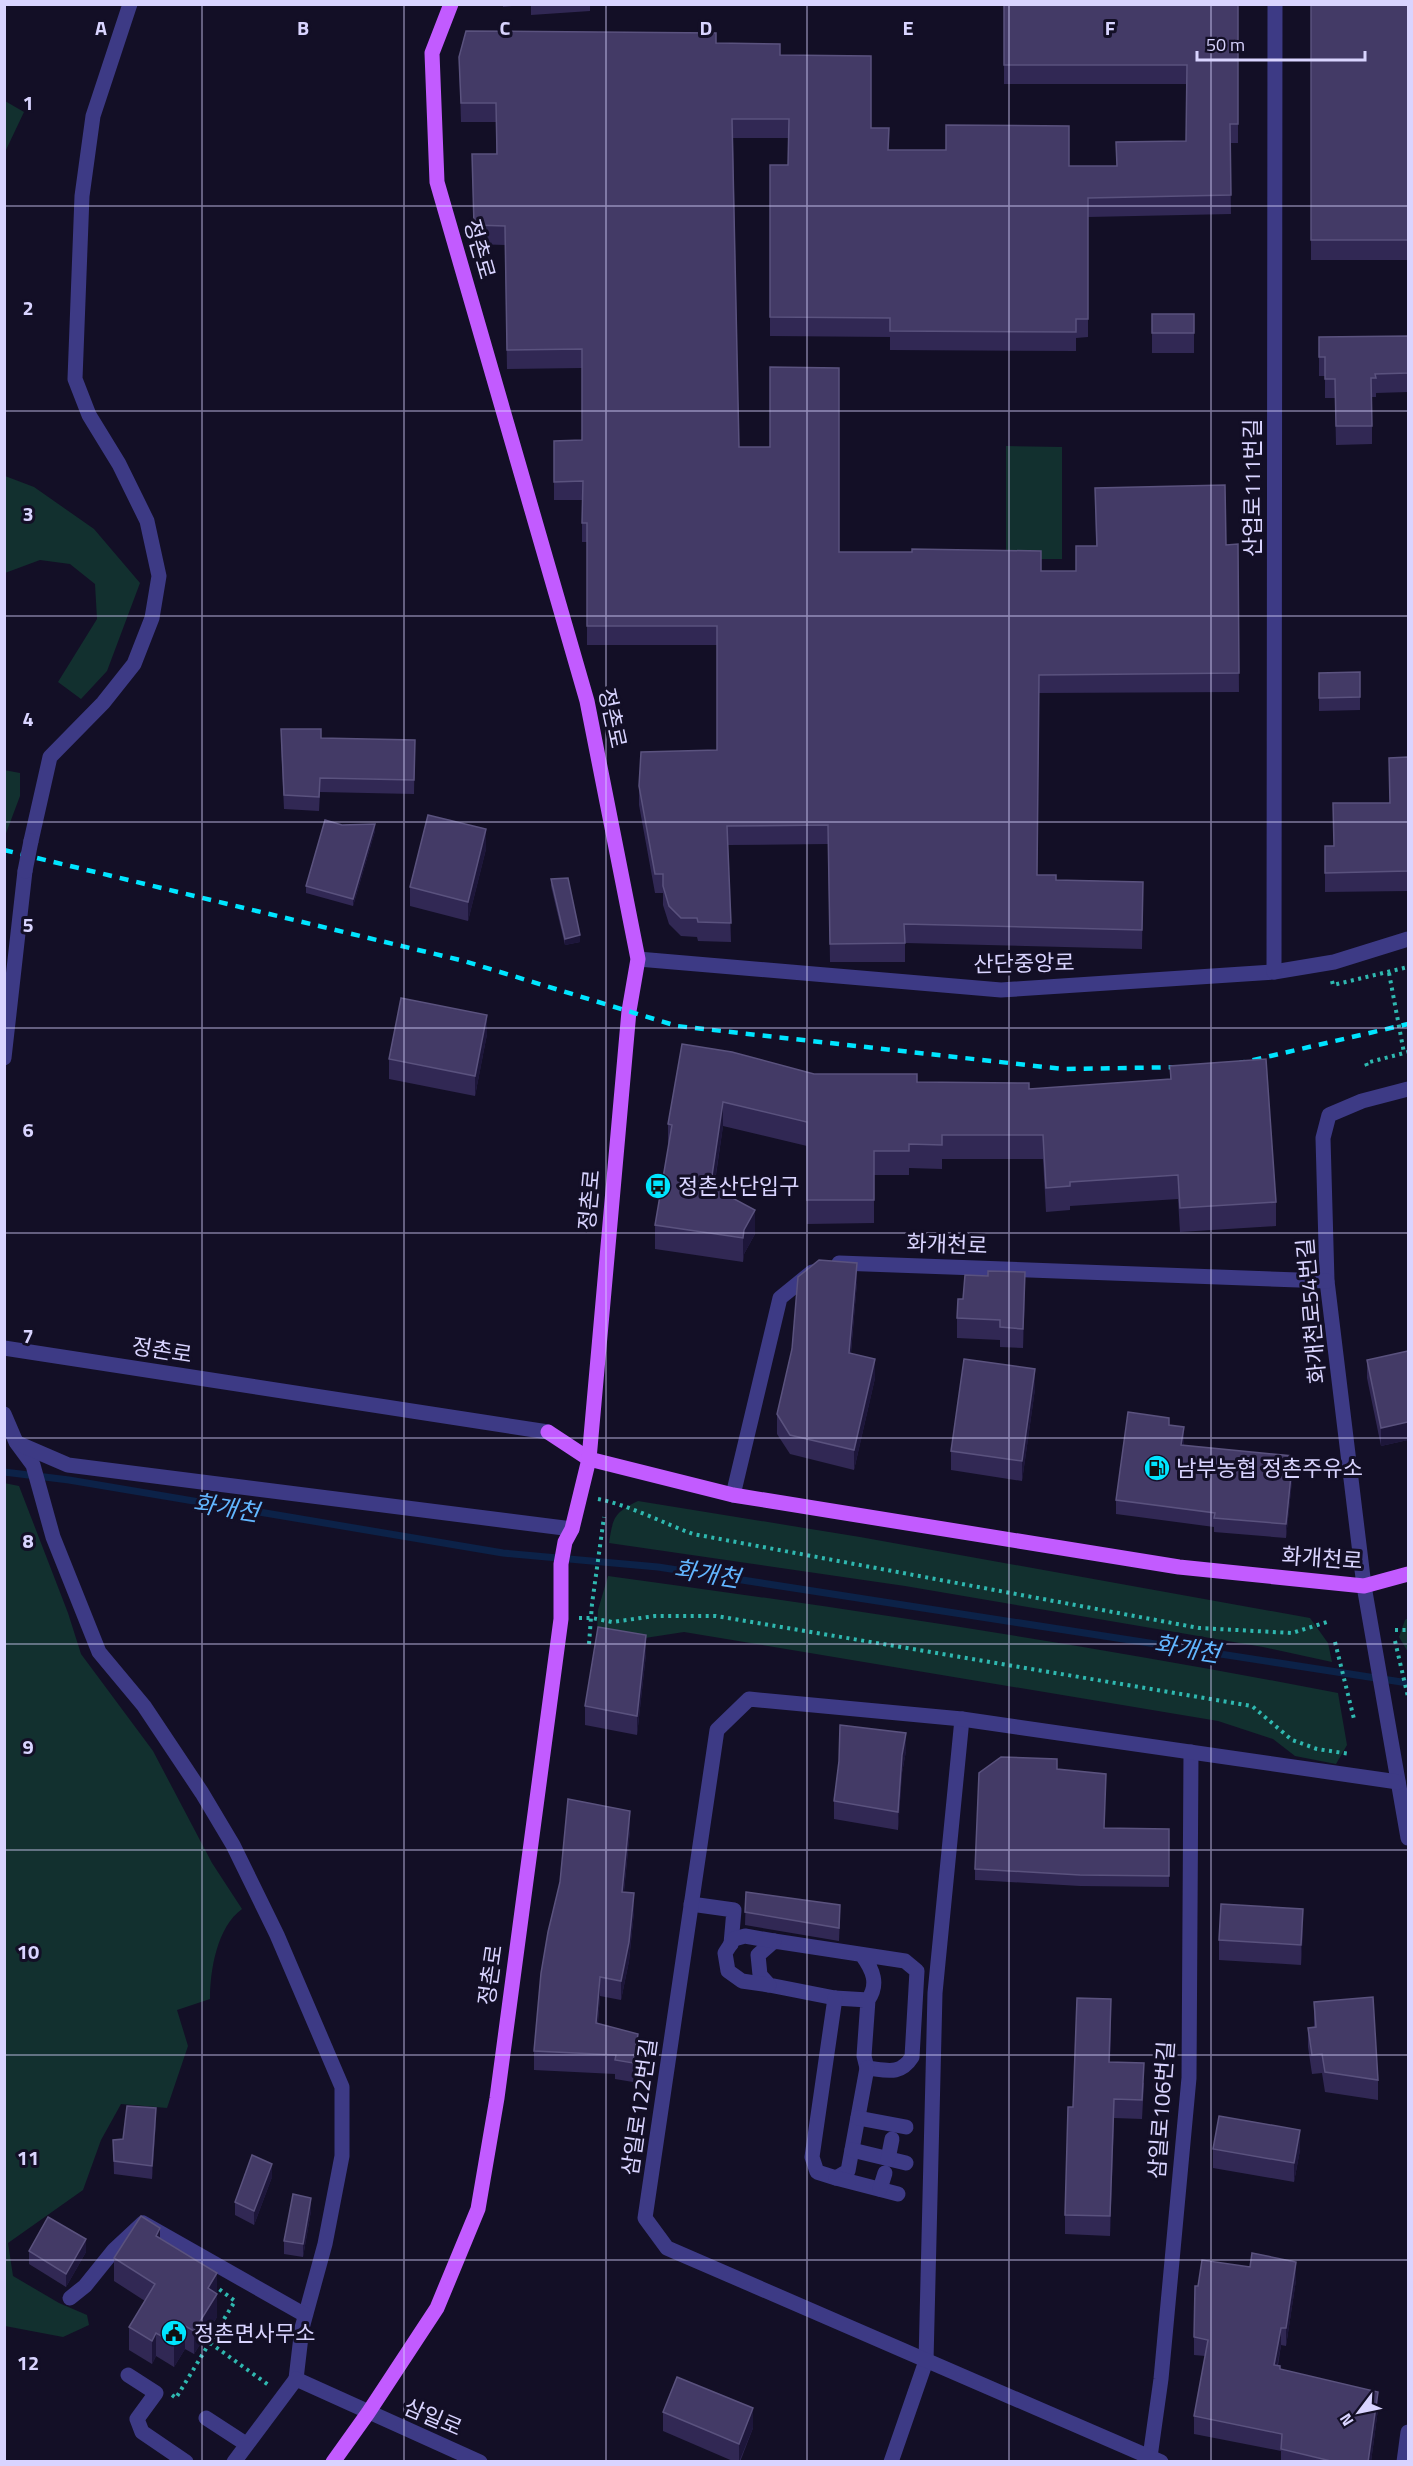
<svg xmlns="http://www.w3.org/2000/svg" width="1413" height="2466" font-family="'Titillium Web','Noto Sans KR',sans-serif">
	<rect width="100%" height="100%" fill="#130f26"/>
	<g fill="#12302f">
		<path d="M5,101L24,112L5,152Z"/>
		<path d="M1006,446L1062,447V559H1006Z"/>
		<path d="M5,476L34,487L94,529L140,583L107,671L81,699L58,682L97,619L95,584L70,564L40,560L5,573Z"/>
		<path d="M4,770L20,773V796L5,836Z"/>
		<path d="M4,1483L19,1486L68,1613L81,1654L153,1751L212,1863L242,1909C217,1927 210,1970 210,1999L177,2010L188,2046L167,2108L121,2104L101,2140L83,2190L8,2243L13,2276L59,2303L87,2315L89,2325L63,2337L5,2326Z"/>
		<path d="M638,1501L860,1537L1310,1618L1328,1643L1332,1662L1263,1647L905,1586L609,1543C613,1517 614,1513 638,1501Z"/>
		<path d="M608,1576C853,1609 1096,1646 1338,1693L1347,1745L1336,1764L1295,1756L1273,1739L1218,1721L684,1632L645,1638L597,1633L598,1610Z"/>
		<path d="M1408,1618V1652L1399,1637L1405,1620Z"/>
	</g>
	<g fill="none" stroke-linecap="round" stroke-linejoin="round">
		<path stroke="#0c2248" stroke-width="7" d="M4,1472L69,1480L503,1553L658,1567L1408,1683"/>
		<g stroke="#2fb8b0" stroke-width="4" stroke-dasharray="3 4.5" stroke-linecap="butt">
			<path d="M1332,981L1333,985L1408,967"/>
			<path d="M1367,1066L1366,1063L1408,1052"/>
			<path d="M598,1499C629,1505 663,1523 693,1534L1199,1628L1292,1633L1327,1622"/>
			<path d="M579,1618H592L612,1622L655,1616H716L1252,1706L1292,1740L1317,1749L1350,1754"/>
			<path d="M1395,1630H1408"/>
			<path d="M1395,1641L1408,1697"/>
			<path d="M1335,1642L1354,1719"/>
			<path d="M589,1644L592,1604L604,1517"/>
			<path d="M210,2343L270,2386"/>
			<path d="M172,2395L176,2398L235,2301L219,2289"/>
		</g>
		<g stroke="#3d3a85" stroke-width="15">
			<path d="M31,841L50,757L103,703L134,664L152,618L159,576L147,521L119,464L89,415L75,379L82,196L93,116L130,4"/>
			<path d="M638,959L1001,990L1274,972L1334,962L1408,939"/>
			<path d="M1274,972L1275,4"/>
			<path d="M4,1058L25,871"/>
			<path d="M1408,1089L1362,1101L1329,1115L1323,1138L1327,1281L1364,1586L1408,1838"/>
			<path d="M839,1263L1327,1281"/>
			<path d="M4,1348L548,1432"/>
			<path d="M4,1414L16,1442L33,1465L53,1537L99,1652L144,1706L202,1793L233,1845L277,1935L342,2087V2156L325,2244L302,2328L296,2379"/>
			<path d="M17,1443L68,1465L572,1529"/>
			<path d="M733,1495L780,1298L812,1272"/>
			<path d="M691,1904L734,1910L731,1944"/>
			<path d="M862,1955C873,1970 879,1984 868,2000L835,1998L769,1985L760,1975L758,1955L774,1941L905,1961L917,1971L912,2057C900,2076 886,2070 867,2068L864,2056L868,2000"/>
			<path d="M769,1985L742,1981L728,1971L725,1953L734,1939L745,1936L774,1941"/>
			<path d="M835,1998L812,2157L817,2172L836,2178L848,2171L867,2068"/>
			<path d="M858,2118L906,2127"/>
			<path d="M852,2150L906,2163"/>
			<path d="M888,2159L892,2139"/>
			<path d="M836,2178L898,2194"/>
			<path d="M880,2189L885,2173"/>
			<path d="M70,2298L85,2286L114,2250L143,2223L305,2315"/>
			<path d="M128,2375L156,2393L137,2419L142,2432L186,2462"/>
			<path d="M206,2418L246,2444"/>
			<path d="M1150,2457L1161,2379L1189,2078L1191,1752"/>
			<path d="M234,2462L296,2379L480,2462"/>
			<path d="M891,2462L926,2361L935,1993L962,1719"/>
			<path d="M1161,2462L667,2248L645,2218L717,1730L749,1699L962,1719L1398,1782"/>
			<path d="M1404,2462L1408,2432"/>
		</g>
		<g stroke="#c25bff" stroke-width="15">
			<path d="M548,1432L589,1459L733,1495L1179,1567L1364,1586L1408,1574"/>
			<path d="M333,2462L368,2413L437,2308L478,2209L497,2098L561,1619V1564L565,1542L572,1529L589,1459L629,1011L638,959L587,701L437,182L432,53L451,4"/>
		</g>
		<g stroke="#00e5ff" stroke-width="4.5" stroke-dasharray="9 8" stroke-linecap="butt">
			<path d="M4,850L464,961L677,1026L1063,1069L1188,1067"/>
			<path d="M1236,1064L1408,1024"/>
		</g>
		<path stroke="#2fb8b0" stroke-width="4" stroke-dasharray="3 4.5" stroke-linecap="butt" d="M1389,973L1404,1053"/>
		<path stroke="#3d3a85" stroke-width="15" d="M25,871L31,841"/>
	</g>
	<g fill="#312854">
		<path d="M503,4H527L503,7Z"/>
		<path d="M531,4H590V11L531,15Z"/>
		<path d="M1004,4H1238V143H1230L1231,214L1088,217V337L1076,338V351L890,350V337L770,336V165H788L789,138H733L739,447L839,552L1041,571H1076V546H1096L1095,488L1226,545L1238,544L1239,692L1039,693L1037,875L1056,880L1143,882L1142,949L905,943V962H830L828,844L728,845L731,942L698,941L697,937L681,936L669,924L663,905V893H655L639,805V786L717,750V645H587V542H582V500H554V441L582,440V368L507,369L505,245L474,244L472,154H496V122H461L459,57L716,43L780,55L871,128L889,150L1069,166H1116L1186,141L1187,84H1004Z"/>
		<rect x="1311" y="4" width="97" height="256"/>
		<rect x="1152" y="314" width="42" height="39"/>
		<path d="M1408,336V392L1376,393V397H1372V444L1336,445L1335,398H1325V376H1319V337Z"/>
		<path d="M1319,673L1360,697V710L1319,711Z"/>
		<path d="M321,738L415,740L414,794L320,792L319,811L284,809L281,743Z"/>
		<path d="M1408,757V891L1325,892V846H1334L1389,803Z"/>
		<path d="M342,825L375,831L353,906L306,893V886Z"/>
		<path d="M486,849L468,921L410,906V887Z"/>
		<path d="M551,879L580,942L565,945L551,886Z"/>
		<path d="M487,1034L475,1096L389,1079V1059Z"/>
		<path d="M682,1044L814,1074L917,1082L1029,1089L1170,1079V1066L1276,1202V1226L1180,1232L1178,1199L1070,1206V1210L1046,1212L1043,1159H942V1169L909,1168V1175H874V1223L807,1224V1146L723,1126L714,1189L724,1193L755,1234L744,1254L743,1262L655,1249V1225L668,1148V1124Z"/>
		<path d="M857,1282L851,1353L875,1378L854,1470L790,1454L777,1434V1414Z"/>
		<path d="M1025,1292L1023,1348L1000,1347V1340L957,1338V1318L963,1299Z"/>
		<path d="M1408,1351V1440L1381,1446L1367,1378V1360Z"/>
		<path d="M1035,1389L1022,1481L951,1470V1451Z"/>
		<path d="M1169,1425L1184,1442L1183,1446L1293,1471L1286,1538L1214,1532V1527L1116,1514V1500Z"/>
		<path d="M646,1654L637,1735L585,1725V1706Z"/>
		<path d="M906,1751L902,1773L898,1830L834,1819V1801Z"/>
		<path d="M1057,1769L1105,1828L1169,1829V1887L1080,1886L975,1880V1869Z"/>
		<path d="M630,1830L624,1892L634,1912L629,1961L621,2000L600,1996L598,2023L638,2053L633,2082L615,2079V2074L534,2070V2051Z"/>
		<path d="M746,1892L840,1918L839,1941L745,1925Z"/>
		<path d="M1303,1929L1301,1965L1219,1960V1940Z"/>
		<path d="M1314,2002L1378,2080V2100L1325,2092L1322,2073L1312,2074L1308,2047V2028L1314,2027Z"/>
		<path d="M1111,2019L1110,2062L1144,2083L1142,2119L1114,2118L1110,2236L1065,2234V2215L1073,2107Z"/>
		<path d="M156,2121L152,2179L114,2174L113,2140L123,2139Z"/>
		<path d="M1213,2149L1300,2150L1294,2182L1213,2168Z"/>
		<path d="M272,2177L254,2225L235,2215V2202Z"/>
		<path d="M311,2211L303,2257L284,2254V2241Z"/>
		<path d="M160,2238L217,2273V2317L194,2354L185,2349L174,2367L156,2356L152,2364L129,2350V2327L145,2301L114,2281V2258Z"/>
		<path d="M29,2251L86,2252L66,2287L29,2264Z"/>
		<path d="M1296,2280L1286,2346L1281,2345L1278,2365L1280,2369L1378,2409L1371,2462H1281V2451L1194,2434V2416L1205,2356L1194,2355V2337L1198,2286Z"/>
		<path d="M663,2412L753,2428L740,2462H735L663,2431Z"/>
	</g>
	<g fill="#1d163a">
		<path d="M375,824V831L353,906V899Z"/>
		<path d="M486,829V849L468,921V902Z"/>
		<path d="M580,935V942L565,945V939Z"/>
		<path d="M487,1015V1034L475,1096V1076Z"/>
		<path d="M723,1102V1126L710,1213V1189Z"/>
		<path d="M755,1210V1234L744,1254L743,1262V1238L744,1230Z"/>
		<path d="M857,1263V1282L849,1372V1353Z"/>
		<path d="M1025,1272V1292L1023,1348V1329Z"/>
		<path d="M875,1359V1378L854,1470V1450Z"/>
		<path d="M1035,1369V1389L1022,1481V1461Z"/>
		<path d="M1408,1422V1440L1381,1446V1428Z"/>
		<path d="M1184,1427V1442L1181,1460V1445Z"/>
		<path d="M1293,1456V1471L1286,1538V1524Z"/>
		<path d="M646,1635V1654L637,1735V1716Z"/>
		<path d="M906,1733V1751L902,1773L898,1830V1812L902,1755Z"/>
		<path d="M630,1811V1830L622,1911V1892Z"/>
		<path d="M634,1893V1912L629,1961L621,2000V1981Z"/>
		<path d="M1303,1909V1929L1301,1965V1945Z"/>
		<path d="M600,1977V1996L596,2042V2023Z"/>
		<path d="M638,2034V2053L633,2082V2063Z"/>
		<path d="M1114,2099V2118L1110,2236V2216Z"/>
		<path d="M156,2108V2121L152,2179V2166Z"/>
		<path d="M1300,2130V2150L1294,2182V2163Z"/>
		<path d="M272,2164V2177L254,2225V2211Z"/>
		<path d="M311,2198V2211L303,2257V2244Z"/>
		<path d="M160,2228V2251L156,2236Z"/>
		<path d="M86,2239V2252L66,2287V2274Z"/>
		<path d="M1296,2262V2280L1286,2346V2328Z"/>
		<path d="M217,2273V2317L194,2354V2331L208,2288Z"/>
		<path d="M185,2326V2349L174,2367V2343Z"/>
		<path d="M1281,2328V2345L1274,2382V2365Z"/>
		<path d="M156,2333V2356L152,2364V2341Z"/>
		<path d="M1378,2392V2409L1371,2462H1368Z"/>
		<path d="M753,2408V2428L739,2462V2444Z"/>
	</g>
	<g fill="#433a66" stroke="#5a527e" stroke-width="1.5">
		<path d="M1004,4H1238V124H1230L1231,195L1088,198V319H1076V332L890,331V318L770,317V165H788L789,119H732L739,447H770V367L839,368V552H912V549L1041,551V571H1076V546H1097L1095,488L1225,485L1226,545L1238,544L1239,673L1039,675L1037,875H1056V880L1143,882L1142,930L904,924L905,943L830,944L828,825L727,826L731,923L698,922L697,918H681L669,906L663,886V874H655L639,786L641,752L717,750V626H587V523H582L583,481L554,482V441L582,440V349L507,350L505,226L474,225L472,154H497L496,103H461L459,57L466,31L716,33V43L780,44V55L871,56V128H889L888,150H946V125L1069,126V166H1117L1116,142L1186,141L1187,65H1004Z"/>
		<rect x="1311" y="4" width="97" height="236"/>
		<rect x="1152" y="314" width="42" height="19"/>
		<path d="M1408,336V373L1375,374L1376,378H1371L1372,426H1336L1335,379H1325V357H1319V337Z"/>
		<path d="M1360,672V697L1319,698V673Z"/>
		<path d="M281,729H321V738L415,740L414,780L320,778L319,797L284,795Z"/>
		<path d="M1408,757V871L1325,873V846H1334L1333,803H1390L1389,758Z"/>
		<path d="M428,815L486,829L468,902L410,887Z"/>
		<path d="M325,820L342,825L375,824L353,899L306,886Z"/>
		<path d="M568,878L580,935L565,939L551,879Z"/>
		<path d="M401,998L487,1015L475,1076L389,1059Z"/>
		<path d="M682,1044L732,1052L814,1074H917V1082L1029,1083V1089L1171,1079L1170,1066L1266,1059L1276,1202L1180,1208L1178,1175L1070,1182V1186L1046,1188L1043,1135H942V1145L909,1144V1151H874V1200H807V1122L723,1102L710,1189L724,1191L723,1193L755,1210L744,1230L743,1238L655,1225L672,1125L668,1124Z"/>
		<path d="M819,1260L857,1263L849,1353L875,1359L854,1450L790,1435L777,1414L792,1349L798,1277Z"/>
		<path d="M988,1271L1025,1272L1023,1329L1000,1327V1320L957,1318L958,1299H963L965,1275L988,1276Z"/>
		<path d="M1408,1351V1422L1381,1428L1367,1360Z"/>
		<path d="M964,1359L1035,1369L1022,1461L951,1451Z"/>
		<path d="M1128,1412L1169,1418V1425L1184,1427L1181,1445L1293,1456L1286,1524L1214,1518L1215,1513L1116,1500Z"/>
		<path d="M598,1627L646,1635L637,1716L585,1706Z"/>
		<path d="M840,1725L906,1733L902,1755L898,1812L834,1801L839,1761Z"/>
		<path d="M1001,1757L1057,1759V1769L1106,1774L1104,1828L1169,1829V1876L1080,1875L975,1869L979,1773Z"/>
		<path d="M568,1799L630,1811L622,1892L634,1893L629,1942L621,1981L600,1977L596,2023L638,2034L633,2063L615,2060L616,2055L534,2051L541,1973L548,1932L560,1882Z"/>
		<path d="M746,1892L840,1905L839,1928L745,1912Z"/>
		<path d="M1221,1904L1303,1909L1301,1945L1219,1940Z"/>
		<path d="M1373,1997L1378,2080L1325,2072L1322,2054L1312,2055L1308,2028L1316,2027L1314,2002Z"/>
		<path d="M1077,1998L1111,1999L1109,2062L1144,2063L1142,2100L1114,2099L1110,2216L1065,2215L1068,2107H1073Z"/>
		<path d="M127,2106L156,2108L152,2166L114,2161L113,2140L123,2139Z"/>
		<path d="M1219,2116L1300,2130L1294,2163L1213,2149Z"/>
		<path d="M252,2155L272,2164L254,2211L235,2202Z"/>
		<path d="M293,2194L311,2198L303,2244L284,2241Z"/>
		<path d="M141,2216L160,2228L156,2236L217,2273L208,2288L217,2294L194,2331L185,2326L174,2343L156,2333L152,2341L129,2327L155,2284L114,2258Z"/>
		<path d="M48,2217L86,2239L66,2274L29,2251Z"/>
		<path d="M1252,2253L1296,2262L1286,2328H1281L1274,2365L1280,2366V2369L1378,2392L1368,2462H1335L1281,2449L1282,2434L1194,2416L1208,2340L1194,2337L1195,2286H1198L1202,2260L1250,2267Z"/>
		<path d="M677,2377L753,2408L739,2444L663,2412Z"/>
	</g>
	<path fill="none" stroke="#d9d4ff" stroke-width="1.5" stroke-opacity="0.55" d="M202,4V2462M404,4V2462M606,4V2462M807,4V2462M1009,4V2462M1211,4V2462M4,206H1408M4,411H1408M4,616H1408M4,822H1408M4,1028H1408M4,1233H1408M4,1438H1408M4,1644H1408M4,1850H1408M4,2055H1408M4,2260H1408"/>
	<defs>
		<g id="bus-disc" transform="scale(1.35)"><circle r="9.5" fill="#00e5ff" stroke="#130f26"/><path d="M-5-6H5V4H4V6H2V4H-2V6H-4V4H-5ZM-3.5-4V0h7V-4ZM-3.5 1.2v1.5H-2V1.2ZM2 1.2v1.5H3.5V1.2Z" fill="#111"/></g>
		<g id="fuel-disc" transform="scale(1.35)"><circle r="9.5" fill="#00e5ff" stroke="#130f26"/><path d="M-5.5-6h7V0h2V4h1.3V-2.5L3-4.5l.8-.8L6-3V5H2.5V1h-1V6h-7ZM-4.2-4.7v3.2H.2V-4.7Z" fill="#111"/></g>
		<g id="civic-disc" transform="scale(1.35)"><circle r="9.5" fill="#00e5ff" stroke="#130f26"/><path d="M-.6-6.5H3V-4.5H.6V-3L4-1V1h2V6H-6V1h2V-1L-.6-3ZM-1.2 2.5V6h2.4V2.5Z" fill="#111"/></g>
	</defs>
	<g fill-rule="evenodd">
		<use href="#bus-disc" x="658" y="1186"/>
		<use href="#fuel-disc" x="1157" y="1468"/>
		<use href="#civic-disc" x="174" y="2333"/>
	</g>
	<g text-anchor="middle" stroke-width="6" stroke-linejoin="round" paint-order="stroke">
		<g font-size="22" fill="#d9d4ff" stroke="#130f26">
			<text transform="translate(480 249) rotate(74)" y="8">정촌로</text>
			<text transform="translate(1252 488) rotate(-90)" y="8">산업로111번길</text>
			<text transform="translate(613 718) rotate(78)" y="8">정촌로</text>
			<text transform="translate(1024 963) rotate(-1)" y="8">산단중앙로</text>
			<text transform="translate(589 1200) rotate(-85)" y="8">정촌로</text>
			<text transform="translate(947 1244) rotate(2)" y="8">화개천로</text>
			<text transform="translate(1311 1311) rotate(-95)" y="8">화개천로54번길</text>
			<text transform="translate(162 1350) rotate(9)" y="8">정촌로</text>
			<text transform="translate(1322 1558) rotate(4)" y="8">화개천로</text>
			<text transform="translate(490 1975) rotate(-82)" y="8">정촌로</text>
			<text transform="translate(639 2107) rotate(-82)" y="8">삼일로122번길</text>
			<text transform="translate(1161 2110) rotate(-86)" y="8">삼일로106번길</text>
			<text transform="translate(433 2417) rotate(23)" y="8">삼일로</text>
		</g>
		<g font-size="22" fill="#d9d4ff" stroke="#130f26" text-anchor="start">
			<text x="678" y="1194">정촌산단입구</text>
			<text x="1176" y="1476">남부농협 정촌주유소</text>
			<text x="194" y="2341">정촌면사무소</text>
		</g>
		<g font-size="24" font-style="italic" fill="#62b6ff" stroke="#130f26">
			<text transform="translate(226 1508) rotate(9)" y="8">화개천</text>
			<text transform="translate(707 1574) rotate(9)" y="8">화개천</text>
			<text transform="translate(1187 1649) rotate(9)" y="8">화개천</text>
		</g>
	</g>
	<g font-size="20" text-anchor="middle" font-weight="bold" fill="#d9d4ff" stroke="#130f26" stroke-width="6" stroke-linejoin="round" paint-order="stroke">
		<text x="101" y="35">A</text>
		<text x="303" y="35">B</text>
		<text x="505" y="35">C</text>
		<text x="706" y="35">D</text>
		<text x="908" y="35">E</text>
		<text x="1110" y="35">F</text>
		<text x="28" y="110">1</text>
		<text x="28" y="315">2</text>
		<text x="28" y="521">3</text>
		<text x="28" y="726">4</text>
		<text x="28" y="932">5</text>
		<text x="28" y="1137">6</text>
		<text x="28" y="1343">7</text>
		<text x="28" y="1548">8</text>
		<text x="28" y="1754">9</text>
		<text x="28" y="1959">10</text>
		<text x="28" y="2165">11</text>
		<text x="28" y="2370">12</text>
	</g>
	<rect width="1413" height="2466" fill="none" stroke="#d9d4ff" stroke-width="12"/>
	<g transform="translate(1359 2412) rotate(238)" stroke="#130f26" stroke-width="4.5" paint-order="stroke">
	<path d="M0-4.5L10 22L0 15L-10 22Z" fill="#d9d4ff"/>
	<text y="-9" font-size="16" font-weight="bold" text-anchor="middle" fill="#d9d4ff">N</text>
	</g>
	<path d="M1197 51v9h168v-9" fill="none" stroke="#d9d4ff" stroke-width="3"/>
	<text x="1206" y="51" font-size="18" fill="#d9d4ff" stroke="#130f26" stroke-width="4.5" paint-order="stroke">50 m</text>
</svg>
